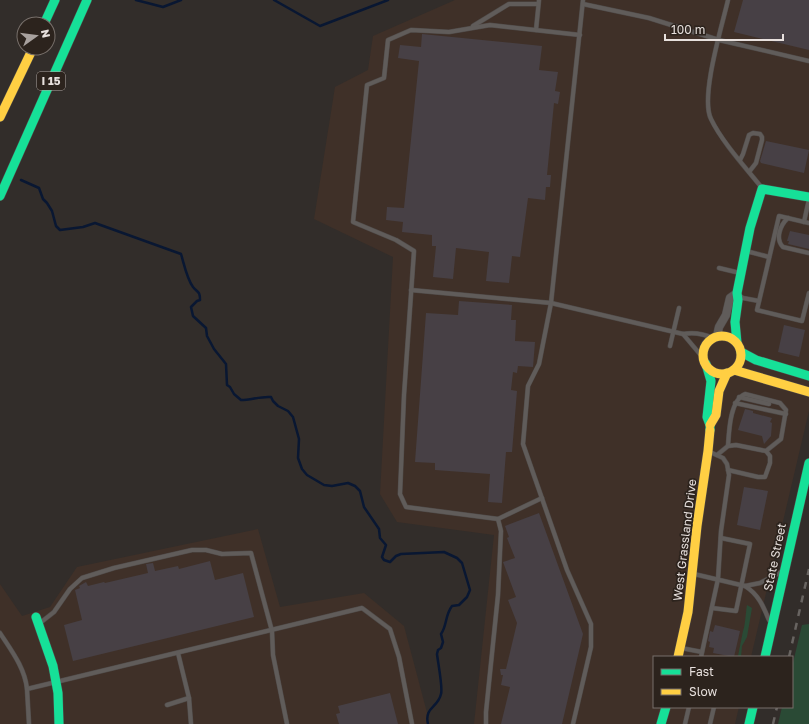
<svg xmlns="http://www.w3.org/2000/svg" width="809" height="724" font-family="'Golos Text',sans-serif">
	<rect width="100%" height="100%" fill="#322d2a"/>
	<g fill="#3f3028">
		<path d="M455,0H809V411L751,657H654V707H739L735,724H474L494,535L397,522L380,494L393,257L314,219L335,87L368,70L373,36Z"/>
		<path d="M258,529L280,607L364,593L404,626L430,724H0V584L22,616L50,607L77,567Z"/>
	</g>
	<g fill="#2a4a35">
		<path d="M747,605L752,608L747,637L742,646L741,657H736L738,656L743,631C745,628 746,610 747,605Z"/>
		<path d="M809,624V724H778L782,707H792V667L802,625Z"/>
	</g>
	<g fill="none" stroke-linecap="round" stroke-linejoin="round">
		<g stroke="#091732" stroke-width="2.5">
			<path d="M136,0L163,7L181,0"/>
			<path d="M274,0L320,26L388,0"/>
			<path d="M21,180L39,188L43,199L47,203L52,211L56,226L60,230L83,227L95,223L181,254C184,264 187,279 193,287C198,293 200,291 200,300L197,301L191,307L193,316L206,328L207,336L214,349L226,364L227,385L230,387L234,394L241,400C251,400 261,396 271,397L273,401L278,406L288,411L293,417L299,439L298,458L302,469L307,475L324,485L332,486L348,483L355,486L360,491L364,507L379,529L380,538L386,545L382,557L384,560L390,562L396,556L401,554L444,552L457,558L462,563L470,590L467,597L459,605L452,606C445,615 447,626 441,634L443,642L441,648L438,650L437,654C438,663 443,688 441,694C438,708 424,707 428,724"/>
		</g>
	</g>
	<g fill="#474045">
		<path d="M743,0H809V50L734,32Z"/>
		<path d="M422,34L542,46L539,70L558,72L555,91L560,92L558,104L554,103L547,175H551L550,187H546L545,200L528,198L520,257L512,256L509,283L486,281L489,252L456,248L453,279L433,277L436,246H432V235L402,232L403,222L386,220L387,207L404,208L419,61L398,58L400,45L421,47Z"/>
		<path d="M766,141L809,150L804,173L761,163L760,161Z"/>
		<path d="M790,231L809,235V249L788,244L789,241H787Z"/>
		<path d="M459,301L512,305L511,320H516L515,341L535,342L533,367L518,366L517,373L513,372L511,390L517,391L512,452H506L502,503L488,502L490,474L435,470V463L415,462L426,313L458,315Z"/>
		<path d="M784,325L805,330L799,357L778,352Z"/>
		<path d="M745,409L753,411V413L772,418L770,422L772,423L771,436L764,444L762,436L738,430Z"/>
		<path d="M744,487L768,491L760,530L737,525Z"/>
		<path d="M539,513L583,634L562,724H501L510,687L501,685L503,675H501L500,669H506L517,623L508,600L516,597L503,562L515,558L507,538L509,537L505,526Z"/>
		<path d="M210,561L215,580L243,573L254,617L73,661L64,625L82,620L75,590L80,588L79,586L86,582L88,586L104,582L105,583L148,573L146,564L153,563L155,571L178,566L179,569Z"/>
		<path d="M715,625L740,631L734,657L713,653L714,648L709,647L710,642L708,641L710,631L713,632Z"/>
		<path d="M390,693L398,724H339L336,714L340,713L338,706Z"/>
	</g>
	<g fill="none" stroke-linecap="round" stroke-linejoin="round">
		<g stroke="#4f4a48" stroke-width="5">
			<g id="lane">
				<path d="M728,0C722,26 700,97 711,119C722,142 746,168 762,188"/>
				<path d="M583,4L649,18L719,40L809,61"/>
				<path d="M473,26L509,4H538"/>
				<path d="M536,30L539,0"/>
				<path d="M740,160L743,154L749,135L753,133L760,134L762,137V140L756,163L749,172"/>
				<path d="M788,218C780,225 775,239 783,247L809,253"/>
				<path d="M804,222L809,199"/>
				<path d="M809,223L779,216L757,310L802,321L809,293"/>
				<path d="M746,251L769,257"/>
				<path d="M719,268L740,273"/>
				<path d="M411,290L551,303L683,334C693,332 704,334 713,338"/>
				<path d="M740,296L743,298L759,301"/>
				<path d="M683,334L704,359"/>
				<path d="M670,346L679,308"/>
				<path d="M739,397L769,404"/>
				<path d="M735,403L786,414"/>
				<path d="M728,446C729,431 730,400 745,394L780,403L786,410L781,439L766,451"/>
				<path d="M717,455L728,446L736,445L766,451L770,456V463L765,477H758L728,470"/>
				<path d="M542,498L498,519L406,507L400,494L404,395L414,251L396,240L353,222L367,85L384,78L388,40L411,30L449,32L490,25L580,35"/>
				<path d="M694,574L745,586L760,583L781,572"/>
				<path d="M745,586C759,595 763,606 769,620"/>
				<path d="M712,608L736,611L750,544L721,538"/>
				<path d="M40,623L54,612L70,589L82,578L114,568L192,550H206L222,554L251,553L272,631L273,655L287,724"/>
				<path d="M0,633C11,650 25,668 27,689L362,608L390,629L399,657L412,724"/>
				<path d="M681,648L702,652"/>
				<path d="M178,653L189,698L191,724"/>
				<path d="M701,657L718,579L721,531L729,475L727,464L723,458L710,452"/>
				<path d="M27,689L29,724"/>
				<path d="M167,705L189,698"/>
				<path d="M486,724V712L498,595L501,531L498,519"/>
				<path d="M573,724L591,647V624L567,570L523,444L528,386L539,364L551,303L583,0"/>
				<path d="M685,724L689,707"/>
				<path d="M710,724L714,707"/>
			</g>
		</g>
		<g stroke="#4f4a48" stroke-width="9">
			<path id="street" d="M717,336L719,327L726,315L730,298L737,293"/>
		</g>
		<g stroke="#4f4a48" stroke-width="10">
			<g id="fast">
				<path d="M44,24L55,0"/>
				<path d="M0,196L87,0"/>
				<path d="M737,343L735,322L738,300L737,293L750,228L762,189L809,197"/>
				<path d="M741,352L756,360L809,376"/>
				<path d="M706,364L711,381L707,417L710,425V430"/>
				<path d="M36,617L53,666L58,693L59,724"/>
				<path d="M765,657L809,463"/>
				<path d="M661,724L666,707"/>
				<path d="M749,724L753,707"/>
			</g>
		</g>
		<g stroke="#4f4a48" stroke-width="10">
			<g id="slow">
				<path d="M0,117L33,48"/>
				<circle cx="722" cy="355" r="19"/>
				<path d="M734,370L809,392"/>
				<path d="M710,425L716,415L719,391L727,373"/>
				<path d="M678,657L688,612L697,526L708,451L710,430"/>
			</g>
		</g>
		<use href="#lane" stroke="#605c5a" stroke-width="4"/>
		<use href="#street" stroke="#605c5a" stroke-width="8"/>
		<use href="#fast" stroke="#16e098" stroke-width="9"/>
		<use href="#slow" stroke="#ffcf43" stroke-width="9"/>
		<g stroke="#686461" stroke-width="2.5" stroke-dasharray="7 7" stroke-linecap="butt">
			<path d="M789,657L809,569"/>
			<path d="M773,724L777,707"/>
		</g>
	</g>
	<g text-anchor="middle" stroke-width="3.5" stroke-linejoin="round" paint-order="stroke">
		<rect fill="#2c231d" stroke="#afa7a3" stroke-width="1" x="37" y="72" width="28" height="18" rx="3"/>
		<g font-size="11" font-weight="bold" fill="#e7e0dd">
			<text x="51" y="85">I 15</text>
		</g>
		<g font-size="12" fill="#e7e0dd" stroke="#2c231d">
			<text transform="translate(685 540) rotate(-83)" y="4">West Grassland Drive</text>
			<text transform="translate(775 557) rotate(-78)" y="4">State Street</text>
		</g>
	</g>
	<rect x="653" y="656" width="140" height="52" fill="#2c231d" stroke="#776f6a"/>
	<rect x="661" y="669" width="20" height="6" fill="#16e098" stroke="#776f6a"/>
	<text x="689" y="676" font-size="12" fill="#e7e0dd">Fast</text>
	<rect x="661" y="689" width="20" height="6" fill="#ffcf43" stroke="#776f6a"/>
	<text x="689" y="696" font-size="12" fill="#e7e0dd">Slow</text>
	<g transform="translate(36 36) rotate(76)"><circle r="19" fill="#2c231d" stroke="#776f6a"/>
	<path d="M0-3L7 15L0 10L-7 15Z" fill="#a8a19e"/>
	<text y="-6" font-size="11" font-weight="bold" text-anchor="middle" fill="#e7e0dd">N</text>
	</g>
	<path d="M665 34v6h118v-6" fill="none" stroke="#e7e0dd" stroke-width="2"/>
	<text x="671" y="34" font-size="12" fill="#e7e0dd" stroke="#2c231d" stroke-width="3" paint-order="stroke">100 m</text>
</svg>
